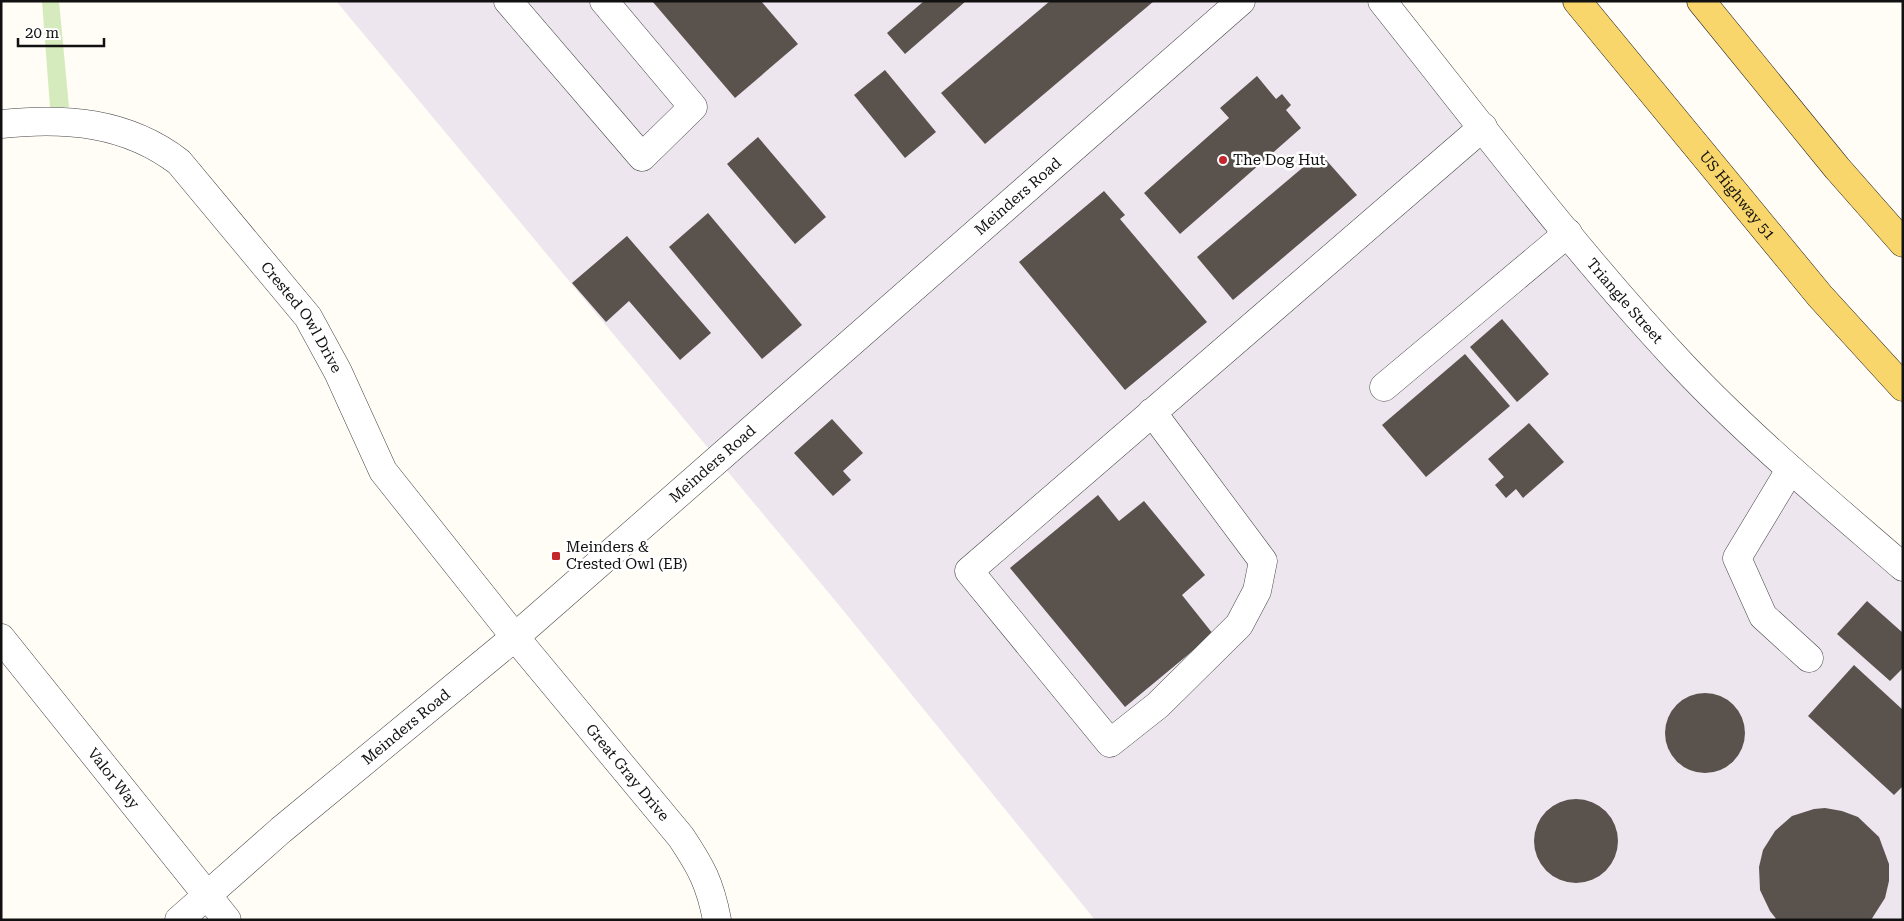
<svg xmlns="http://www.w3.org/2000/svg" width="1904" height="921" font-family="'Roboto Serif',serif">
	<rect width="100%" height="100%" fill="#fffdf5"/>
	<path fill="#eee6ef" d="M336,1H1366L1521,191L1767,466L1903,583V920H1095L838,604Z"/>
	<path fill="#d5ebbd" d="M42,1H59L69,107H50Z"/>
	<g fill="#5a524d">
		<path d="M652,1H761L798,44L735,98Z"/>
		<path d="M924,1H966L905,54L887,33Z"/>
		<path d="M1050,1H1154L985,144L941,93Z"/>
		<path d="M885,70L936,132L905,158L854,95Z"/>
		<path d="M1257,76L1276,99L1282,94L1291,105L1286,110L1301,128L1180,234L1144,193L1229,118L1220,108Z"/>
		<path d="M758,137L826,217L795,244L727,164Z"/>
		<path d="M1320,153L1357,195L1233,300L1197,257Z"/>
		<path d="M1104,191L1125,215L1120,219L1207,322L1125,390L1019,262Z"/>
		<path d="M708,213L802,325L762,359L669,247Z"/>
		<path d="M627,236L711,333L680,360L629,301L606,322L572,283Z"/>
		<path d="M1502,319L1549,374L1517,402L1470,347Z"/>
		<path d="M1465,354L1510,406L1426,477L1382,425Z"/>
		<path d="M832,419L863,453L843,471L851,480L833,496L794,453Z"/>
		<path d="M1529,423L1564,462L1523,498L1516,489L1506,498L1495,485L1504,477L1488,459Z"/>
		<path d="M1098,495L1119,521L1144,501L1205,575L1182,595L1213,634L1125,707L1010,568Z"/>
		<path d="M1867,601L1903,633V668L1890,681L1837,634Z"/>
		<path d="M1854,665L1903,710V786L1894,795L1808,716Z"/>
		<circle cx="1705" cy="733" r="40"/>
		<circle cx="1576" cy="841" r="42"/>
		<path d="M1825,808L1842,811L1858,817L1879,837L1889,864V881L1885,898L1871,920H1777L1770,911L1760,890L1759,867L1763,850L1775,831L1792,816L1814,809Z"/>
	</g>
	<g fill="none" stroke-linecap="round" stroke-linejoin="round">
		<g stroke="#444" stroke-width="29">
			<g id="minor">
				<path d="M508,1L642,157L693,107L604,1"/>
				<path id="s1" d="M1382,1C1480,124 1575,251 1683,366C1751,438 1828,502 1903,567"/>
				<path id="s2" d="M1,124C65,117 127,122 179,162L308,317L338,372L383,471L515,637L681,837C701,867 710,883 717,920"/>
				<path d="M1384,387L1568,233"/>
				<path d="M1152,412L1263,561L1257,591L1239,625L1158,705L1110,743L969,571L1483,127"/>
				<path d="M1790,470L1737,558L1763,616L1809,658"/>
				<path id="s3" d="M1,638L227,920"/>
				<path id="s4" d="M179,920L281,830L515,637L1241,1"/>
			</g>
		</g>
		<g stroke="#222" stroke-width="29">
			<g id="major">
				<path id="s5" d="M1577,1L1820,296L1903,387"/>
				<path d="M1701,1L1837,168L1903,243"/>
			</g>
		</g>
		<use href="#minor" stroke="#fff" stroke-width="28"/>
		<use href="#major" stroke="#f9d66b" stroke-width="28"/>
	</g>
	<g fill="#c4262e" stroke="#fff" stroke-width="2">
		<circle cx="1223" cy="160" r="5"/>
		<rect x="551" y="551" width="10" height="10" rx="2.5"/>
	</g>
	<g text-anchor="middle" stroke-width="5" stroke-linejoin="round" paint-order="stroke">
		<g font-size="15" fill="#111" stroke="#fff" text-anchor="start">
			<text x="1233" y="165">The Dog Hut</text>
			<text x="566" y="552">Meinders &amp;<tspan x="566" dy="17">Crested Owl (EB)</tspan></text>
		</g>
		<g font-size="15" fill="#111" stroke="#fff">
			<text dy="5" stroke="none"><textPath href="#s5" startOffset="252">US Highway 51</textPath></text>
			<text dy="5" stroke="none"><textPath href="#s4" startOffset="1108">Meinders Road</textPath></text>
			<text dy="5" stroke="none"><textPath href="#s1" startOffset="386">Triangle Street</textPath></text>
			<text dy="5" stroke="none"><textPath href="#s2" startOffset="385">Crested Owl Drive</textPath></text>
			<text dy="5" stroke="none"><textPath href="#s4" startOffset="702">Meinders Road</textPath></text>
			<text dy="5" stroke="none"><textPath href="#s4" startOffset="298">Meinders Road</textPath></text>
			<text dy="5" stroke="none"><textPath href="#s2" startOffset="948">Great Gray Drive</textPath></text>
			<text dy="5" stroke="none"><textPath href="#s3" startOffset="180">Valor Way</textPath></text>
		</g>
	</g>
	<rect width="1904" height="921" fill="none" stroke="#111111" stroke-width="5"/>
	<path d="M18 38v8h86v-8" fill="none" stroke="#111111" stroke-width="2.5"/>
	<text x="25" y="38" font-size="15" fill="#111111" stroke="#ffffff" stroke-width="4" paint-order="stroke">20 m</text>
</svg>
